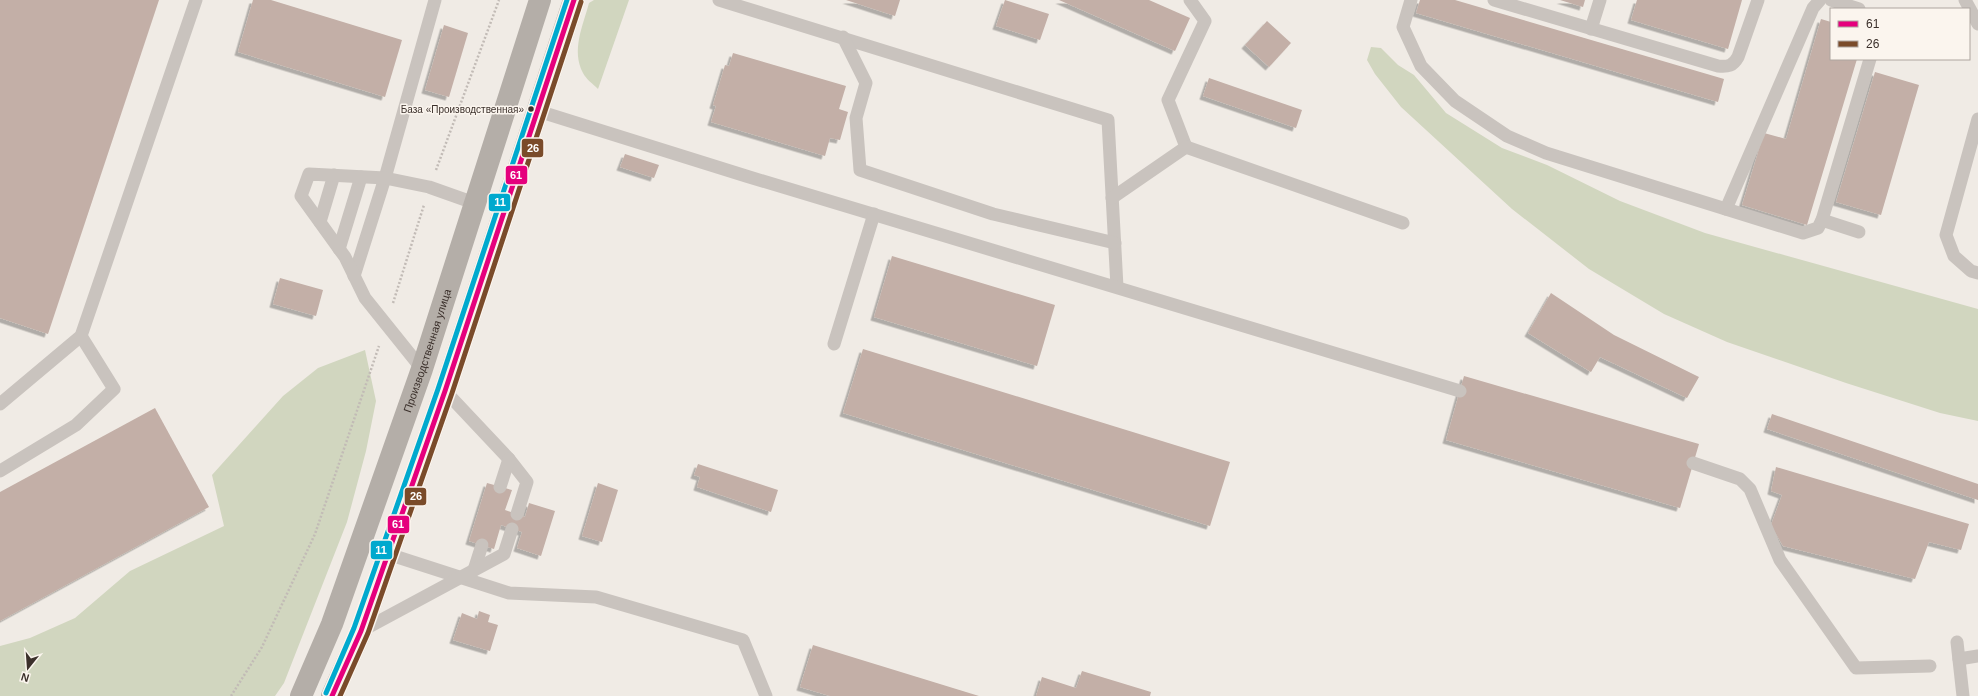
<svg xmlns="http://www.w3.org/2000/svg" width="1978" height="696" font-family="Helvetica,sans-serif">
	<defs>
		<filter id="shadow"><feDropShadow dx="-3.5" dy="3.5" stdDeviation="0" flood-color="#0004"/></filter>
	</defs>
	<rect width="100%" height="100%" fill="#f0ebe5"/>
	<g fill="#d1d6bf">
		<path d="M594,0H629L598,89C593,84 586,79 583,73C571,50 583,26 589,3Z"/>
		<path d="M1371,47L1381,48L1398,65L1414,75L1446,113L1502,148L1547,165L1620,201L1705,233L1978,309V421L1940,413L1846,383L1727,342L1664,314L1589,269L1512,209L1401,107L1375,74L1367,60Z"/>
		<path d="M365,350L376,401L366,451L347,522L284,683L275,696H0V646L30,638L75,618L130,571L224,526L212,475L283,396L318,368Z"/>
	</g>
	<g fill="#c3afa7" filter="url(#shadow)">
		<path d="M0,0H159L48,334L0,318Z"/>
		<path d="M253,0H271L402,40L385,97L238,52Z"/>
		<path d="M846,0H900L895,16Z"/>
		<path d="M1005,0L1049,14L1040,40L996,26Z"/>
		<path d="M1059,0H1149L1190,18L1175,51Z"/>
		<path d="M1420,0H1455L1724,79L1718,102L1416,13Z"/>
		<path d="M1560,0H1585L1583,7Z"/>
		<path d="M1637,0H1742L1728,49L1631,20Z"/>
		<path d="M1821,19L1831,22V59H1857L1807,225L1742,205L1764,133L1786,139Z"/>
		<path d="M1267,21L1291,43L1269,67L1245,45Z"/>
		<path d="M444,25L468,33L449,97L425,90Z"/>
		<path d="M733,53L846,86L839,109L848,112L840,140L830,138L825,156L711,122L716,106L713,105L725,65L729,66Z"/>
		<path d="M1875,72L1919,85L1881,215L1836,202Z"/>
		<path d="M1209,78L1302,110L1296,128L1203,96Z"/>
		<path d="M625,154L659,165L654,178L620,167Z"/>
		<path d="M892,256L1055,305L1037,366L874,317Z"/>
		<path d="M280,278L323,290L316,316L273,304Z"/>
		<path d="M1551,293L1614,335L1699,377L1687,398L1600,357L1591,372L1528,333Z"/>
		<path d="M863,349L1230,462L1210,526L843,413Z"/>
		<path d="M1464,376L1699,444L1680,508L1446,440Z"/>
		<path d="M155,408L209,507L0,621V492Z"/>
		<path d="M1772,414L1978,484V500L1767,429Z"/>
		<path d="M698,464L778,490L771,512L697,487L700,477L694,475Z"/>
		<path d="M1776,467L1969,524L1961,550L1929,542L1915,579L1783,546L1771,525L1782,495L1771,491Z"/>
		<path d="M487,483L512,490L505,510L525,517L529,503L555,511L541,556L517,548L522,532L501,525L494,549L469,541Z"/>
		<path d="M598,483L618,490L602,542L582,536Z"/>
		<path d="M479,611L490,615L488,622L498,625L490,651L453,640L462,613L477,619Z"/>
		<path d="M813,645L979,696H830L800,687Z"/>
		<path d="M1082,671L1151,692L1150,696H1036L1042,677L1076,688Z"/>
	</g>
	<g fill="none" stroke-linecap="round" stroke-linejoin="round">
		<g stroke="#c2bbb6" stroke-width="2.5" stroke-dasharray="2 2" stroke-linecap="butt">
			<path d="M436,170L499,0"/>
			<path d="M393,303L424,205"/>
			<path d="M231,696L262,647L315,534L379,346"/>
		</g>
		<g stroke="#c9c3be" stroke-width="13">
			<path d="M719,0L1108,120L1117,287"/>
			<path d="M1411,0L1403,27L1421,66L1455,101L1507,136L1546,153L1803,233L1818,228L1822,220L1870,59"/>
			<path d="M1494,0L1718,66C1728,67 1733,66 1738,57L1758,0"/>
			<path d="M1831,0L1859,9"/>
			<path d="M1965,0L1978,24"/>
			<path d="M1591,29L1600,0"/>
			<path d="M843,37L866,83L856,118L860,170L993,214L1115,243"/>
			<path d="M538,111L746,176L1460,391"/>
			<path d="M1978,119L1946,235L1954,256L1971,271L1978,273"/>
			<path d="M1186,147L1168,100L1205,21L1190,0"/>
			<path d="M1112,198L1186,147L1403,223"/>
			<path d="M1726,209L1813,8L1820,0"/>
			<path d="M1822,220L1859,232"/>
			<path d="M320,222L334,175"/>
			<path d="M339,249L361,177"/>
			<path d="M354,276L385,178L435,0"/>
			<path d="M834,344L874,214"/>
			<path d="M422,369L365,298L345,257L301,196L309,174L385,178L429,187L477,204"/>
			<path d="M445,391L509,459L527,482L517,514"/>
			<path d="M0,404L81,336L196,0"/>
			<path d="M1693,463L1740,479L1750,489L1780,560L1856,668L1930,666"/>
			<path d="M0,471L76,425L114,389L81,336"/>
			<path d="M500,487L509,459"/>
			<path d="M388,554L509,593L596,597L743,640L766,696"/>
			<path d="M474,570L482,545"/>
			<path d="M361,631L504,554L512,529"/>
			<path d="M1957,642L1963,696"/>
			<path d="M1959,659L1978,656"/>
		</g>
		<g stroke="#b4aea8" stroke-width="22">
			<path id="s1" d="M301,696L332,624L422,369L540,0"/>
			<path d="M332,696L361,631L445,391L574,0"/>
		</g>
		<g stroke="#fbf5ee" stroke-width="8">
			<path id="bus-1" d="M332,696L361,631L445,391L574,0"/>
		</g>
		<g stroke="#fbf5ee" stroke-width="8">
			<path id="bus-2" d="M340,696L368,633L452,393L581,2"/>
		</g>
		<g stroke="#fbf5ee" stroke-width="8">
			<path id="bus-3" d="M326,693L354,628L438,389L567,0"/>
		</g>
		<use href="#bus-1" stroke="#e5007d" stroke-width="5"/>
		<use href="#bus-2" stroke="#7a4b2a" stroke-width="5"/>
		<use href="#bus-3" stroke="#00a9ce" stroke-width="5"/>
	</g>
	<circle fill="#3b302b" stroke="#fbf5ee" stroke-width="1.5" cx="531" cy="109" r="3.5"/>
	<g text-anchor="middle" stroke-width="3" stroke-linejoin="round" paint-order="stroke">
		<g font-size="10" fill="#3b302b" stroke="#fbf5ee" text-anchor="end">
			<text x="524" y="113">База «Производственная»</text>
		</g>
		<g font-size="11" fill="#3b302b" stroke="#fbf5ee">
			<text dy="4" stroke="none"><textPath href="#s1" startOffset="368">Производственная улица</textPath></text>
		</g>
	</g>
	<g stroke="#fbf5ee" stroke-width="1.5">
		<rect x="521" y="138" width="23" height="20" rx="4" fill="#7a4b2a"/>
		<rect x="505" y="165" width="23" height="20" rx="4" fill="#e5007d"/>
		<rect x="488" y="193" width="23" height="19" rx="4" fill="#00a9ce"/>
		<rect x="404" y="487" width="23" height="19" rx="4" fill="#7a4b2a"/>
		<rect x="387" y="515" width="23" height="19" rx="4" fill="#e5007d"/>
		<rect x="370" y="540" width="23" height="20" rx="4" fill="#00a9ce"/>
	</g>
	<g font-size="11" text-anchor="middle" font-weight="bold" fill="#fff">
		<text x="533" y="152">26</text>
		<text x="516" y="179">61</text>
		<text x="500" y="206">11</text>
		<text x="416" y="500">26</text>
		<text x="398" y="528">61</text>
		<text x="381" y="554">11</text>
	</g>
	<rect x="1830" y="8" width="140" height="52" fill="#fbf5ee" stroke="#aea6a0"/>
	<rect x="1838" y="21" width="20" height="6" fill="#e5007d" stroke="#aea6a0"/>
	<text x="1866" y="28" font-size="12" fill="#3b302b">61</text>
	<rect x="1838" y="41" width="20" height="6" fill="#7a4b2a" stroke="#aea6a0"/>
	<text x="1866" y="48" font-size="12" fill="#3b302b">26</text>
	<g transform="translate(28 668) rotate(197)" stroke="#fbf5ee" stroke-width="3" paint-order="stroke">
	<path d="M0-3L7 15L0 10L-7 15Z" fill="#3b302b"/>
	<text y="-6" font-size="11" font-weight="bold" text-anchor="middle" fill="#3b302b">N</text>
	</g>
</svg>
